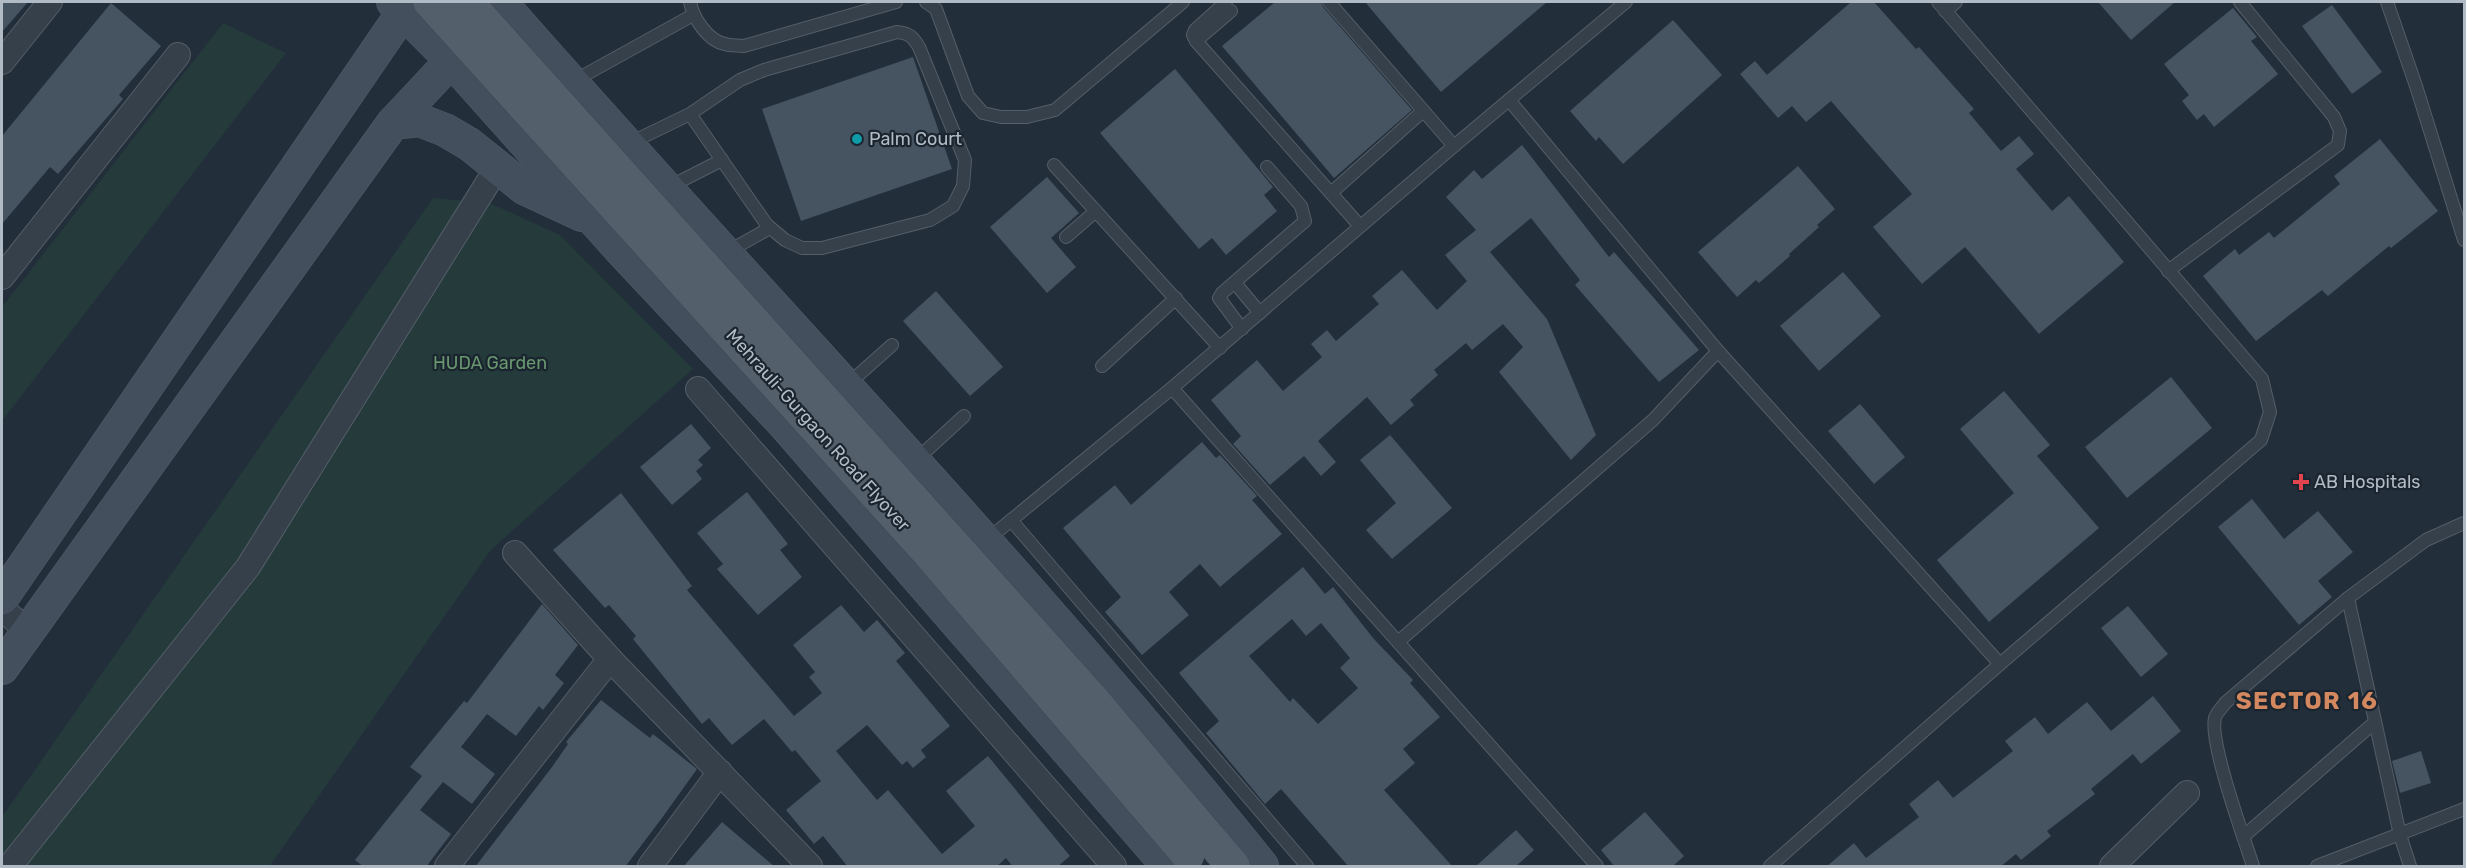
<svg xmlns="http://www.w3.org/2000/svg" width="2466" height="868" font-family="Rubik,sans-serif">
	<rect width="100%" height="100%" fill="#222e3a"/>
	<g fill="#243a3b">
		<path d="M223,23L286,53L2,421V307Z"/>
		<path d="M433,198L490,203L560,235L693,369L491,550L270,866H2V817Z"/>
	</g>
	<g fill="#465461" fill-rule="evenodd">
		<path d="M2,2H28L2,32Z"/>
		<path d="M1275,2H1321L1323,7L1412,110L1334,178L1222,46Z"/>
		<path d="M1365,2H1547L1441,92Z"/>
		<path d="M1851,2H1874L1916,49L1919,47L1974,109L1969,113L2001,151L2019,136L2034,154L2016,169L2052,211L2069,196L2124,262L2039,334L1965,247L1922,284L1873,227L1912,194L1831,101L1806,122L1792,106L1778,118L1740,74L1755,61L1767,75Z"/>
		<path d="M2098,2H2175L2131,40Z"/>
		<path d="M111,3L161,46L119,95L123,99L58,174L50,167L2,224V136Z"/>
		<path d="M2332,5L2382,72L2352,94L2302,26Z"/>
		<path d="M2233,8L2257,37L2251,41L2278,74L2214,127L2204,114L2197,120L2182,101L2189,95L2164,64Z"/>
		<path d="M1673,20L1722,75L1623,164L1599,137L1596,141L1570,111Z"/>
		<path d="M913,57L952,169L801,221L762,109Z"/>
		<path d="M1175,69L1273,187L1264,195L1277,211L1226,255L1212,238L1199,249L1100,133Z"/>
		<path d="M2380,139L2438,211L2391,248L2389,246L2328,296L2322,290L2256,341L2203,276L2235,249L2239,255L2269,232L2274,238L2340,184L2334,176Z"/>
		<path d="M1522,145L1609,257L1614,252L1699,350L1659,382L1575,285L1580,280L1531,218L1490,252L1547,319L1596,435L1571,460L1499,372L1523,347L1503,324L1472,350L1466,343L1434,370L1438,375L1410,400L1414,405L1391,425L1367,397L1318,441L1336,462L1321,476L1304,456L1270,485L1233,444L1241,436L1211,400L1257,360L1283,391L1322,357L1311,344L1327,330L1336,341L1379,304L1372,296L1402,270L1437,310L1467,281L1445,255L1476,230L1446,197L1474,170L1482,179Z"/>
		<path d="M1798,166L1835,209L1817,225L1819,227L1789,254L1790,256L1759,283L1756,280L1737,297L1698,252Z"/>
		<path d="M1047,177L1079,213L1051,238L1076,267L1047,293L990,227Z"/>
		<path d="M1843,272L1881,316L1819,371L1780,326Z"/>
		<path d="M936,291L1003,367L970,396L903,321Z"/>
		<path d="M2171,377L2212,428L2127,498L2085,447Z"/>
		<path d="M2004,391L2050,445L2037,456L2099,528L1989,622L1937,560L2014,493L1960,429Z"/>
		<path d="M1860,404L1905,457L1874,484L1828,431Z"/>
		<path d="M691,424L711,448L698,460L703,465L696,471L702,479L672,505L640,467Z"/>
		<path d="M1390,435L1452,508L1392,559L1366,530L1396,503L1360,460Z"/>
		<path d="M1202,442L1216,458L1220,455L1257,496L1252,500L1282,534L1220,587L1200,564L1169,592L1189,615L1142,655L1105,612L1121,597L1063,528L1115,485L1131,505Z"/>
		<path d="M747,492L788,544L780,550L802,577L758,615L717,569L723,564L697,533Z"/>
		<path d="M621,493L692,586L687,590L794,716L822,693L809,677L815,672L793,645L841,605L864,632L877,620L905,653L896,661L950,726L921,750L926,757L913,768L907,761L902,765L867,725L836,751L877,800L888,790L942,854L975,826L946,791L988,756L1070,856L1057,867H1013L1006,858L996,867H848L823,836L814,844L786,810L821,781L795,750L792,752L764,719L732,745L709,718L702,724L633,639L636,636L609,605L605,608L553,550Z"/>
		<path d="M2252,499L2284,539L2318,511L2353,552L2318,581L2332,597L2299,625L2218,527Z"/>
		<path d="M1303,567L1325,594L1333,587L1373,638L1413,680L1410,683L1440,717L1403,749L1415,763L1384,790L1453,867H1349L1281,789L1265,804L1206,733L1219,721L1179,673ZM1292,619L1306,636L1321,623L1350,658L1340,668L1358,688L1318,724L1293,698L1290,702L1249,656Z"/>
		<path d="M542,604L578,645L555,675L564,683L543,710L539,706L516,736L487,714L461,747L495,774L472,804L443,782L420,810L451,834L426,867H364L355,860L422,776L410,767L464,701L467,703Z"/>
		<path d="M2128,606L2168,654L2141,677L2101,628Z"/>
		<path d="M2153,696L2181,731L2141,764L2133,754L2091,789L2095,794L2047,831L2051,836L2021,860L2016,854L2000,867H1826L1854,843L1866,858L1919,817L1909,804L1938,780L1953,798L2013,751L2005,741L2035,717L2048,734L2087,702L2111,731Z"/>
		<path d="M601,700L650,738L653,734L697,769L662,818L625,867H475L552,767L568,744L566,742Z"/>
		<path d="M2421,751L2431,783L2400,793L2392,761Z"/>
		<path d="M1645,812L1684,856L1672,867H1615L1601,850Z"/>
		<path d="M722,822L775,867H683Z"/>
		<path d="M1516,830L1534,850L1515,867H1475Z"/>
	</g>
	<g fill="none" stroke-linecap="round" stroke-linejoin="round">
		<g stroke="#545e68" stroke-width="14">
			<g id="lane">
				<path d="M690,2C693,18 708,41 725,44C731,46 738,45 744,46L896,2"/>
				<path d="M926,2L936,9L968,96L983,113L1001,117H1027L1055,110L1183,2"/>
				<path d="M1226,2L1195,30L1193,35L1196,41L1360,226"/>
				<path d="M1329,2L1454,146"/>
				<path d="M2387,2L2416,86L2464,240"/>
				<path d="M1945,11L1956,2"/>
				<path d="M1196,41L1231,11"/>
				<path d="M572,82L693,15"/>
				<path d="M1509,100L1718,351L2000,664"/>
				<path d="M630,143L690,114L740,80L764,70L897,32C909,33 913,37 919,47L965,160L963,186L953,206L930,220L822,248H802L785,240L767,225L690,114"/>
				<path d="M1054,165L1220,348"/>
				<path d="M667,188L722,160"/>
				<path d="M1331,193L1423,111"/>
				<path d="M1066,237L1096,211"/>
				<path d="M727,252L770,228"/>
				<path d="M2168,271L2338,145L2340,131L2334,117L2240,2"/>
				<path d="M1235,283L1260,313"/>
				<path d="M1242,329L1219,298L1222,293L1305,221L1301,206L1267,167"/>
				<path d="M1102,366L1176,298"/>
				<path d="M846,386L892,345"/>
				<path d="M1172,388L1597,866"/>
				<path d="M915,461L964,416"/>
				<path d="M1011,520L1307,866"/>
				<path d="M987,540L1172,388L1454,146L1626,2"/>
				<path d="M2348,598L2400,835L2410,866"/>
				<path d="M1398,642L1653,420L1718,351"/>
				<path d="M2244,836L2375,722"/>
				<path d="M1770,866L2000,664L2261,440L2270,412L2262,379L1938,2"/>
				<path d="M2253,866C2244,838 2209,742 2215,718C2216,713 2222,708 2225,703L2348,598L2426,540L2464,523"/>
				<path d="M2317,866L2464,809"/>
			</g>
		</g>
		<g stroke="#545e68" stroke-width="26">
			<g id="street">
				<path d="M2,62L50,2"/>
				<path d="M2,277L178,55"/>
				<path d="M698,389L1114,866"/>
				<path d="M515,553L610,659L810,866"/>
				<path d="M2,609L29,632"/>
				<path d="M10,866L248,567L497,168"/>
				<path d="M447,866L610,659"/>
				<path d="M650,866L720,772"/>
				<path d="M2112,866L2187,793"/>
			</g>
		</g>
		<g stroke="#545e68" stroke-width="34">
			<g id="secondary">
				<path d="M393,2L451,60L618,247L785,425L1168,866"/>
				<path d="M504,6C756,294 1023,568 1262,866"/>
				<path d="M393,123L419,120L445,130L469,144L524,188L582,215"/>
				<path d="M2,598L410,2"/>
				<path d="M2,668L393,123L467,44"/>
			</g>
		</g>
		<g stroke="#3f4953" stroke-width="34">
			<path id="primary" d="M1209,838L1233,866"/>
		</g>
		<use href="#lane" stroke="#36404a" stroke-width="12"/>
		<use href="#street" stroke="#36404a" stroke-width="24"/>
		<use href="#secondary" stroke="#444f5d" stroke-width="33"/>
		<use href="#primary" stroke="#535f6a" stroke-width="33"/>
		<g stroke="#3f4953" stroke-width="34" stroke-linecap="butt">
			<g id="primary-bridge">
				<path d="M430,2L928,552L1188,855"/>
				<path d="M467,2L1092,699L1209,838"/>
			</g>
		</g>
		<use href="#primary-bridge" stroke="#535f6a" stroke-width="33"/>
	</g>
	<circle fill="#0f9aa8" stroke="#1b252f" stroke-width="2" cx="857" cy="139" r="6"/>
	<path fill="#e0444e" stroke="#1b252f" stroke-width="2" d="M2298 473h6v6h6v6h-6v6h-6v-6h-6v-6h6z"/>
	<g text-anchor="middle" stroke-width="4.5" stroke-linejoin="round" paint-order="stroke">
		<g font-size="18" fill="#b1bbc6" stroke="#1b252f" text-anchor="start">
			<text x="869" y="145">Palm Court</text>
			<text x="2314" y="488">AB Hospitals</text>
		</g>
		<g font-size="18" fill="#68976f" stroke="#1b252f">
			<text x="490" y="369">HUDA Garden</text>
		</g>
		<g font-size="18" fill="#b1bbc6" stroke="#1b252f">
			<text transform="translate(818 430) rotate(48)" y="6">Mehrauli-Gurgaon Road Flyover</text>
		</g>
		<g font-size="24" font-weight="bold" letter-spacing="1.5" fill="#d3885f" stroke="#1b252f">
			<text x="2307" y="709">SECTOR 16</text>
		</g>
	</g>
	<rect width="2466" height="868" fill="none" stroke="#b1bbc6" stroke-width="6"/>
</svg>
